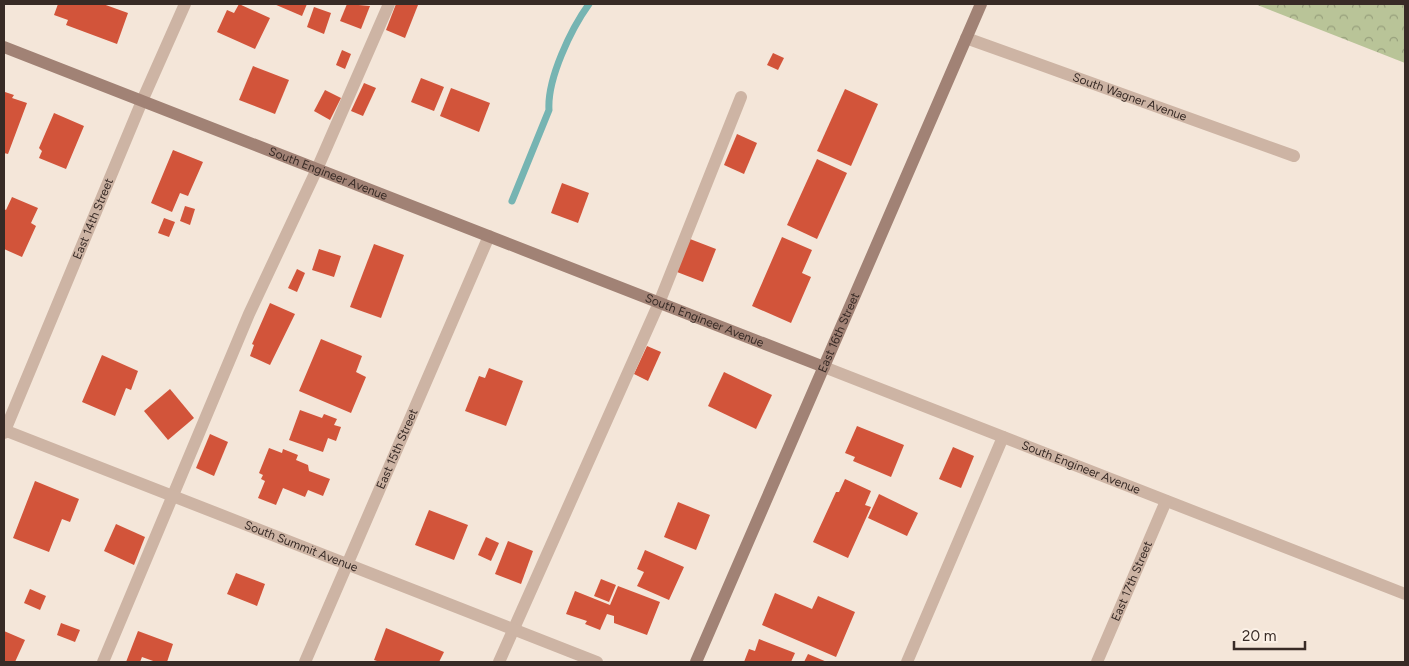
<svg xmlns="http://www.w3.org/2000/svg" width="1409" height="666" font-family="Figtree,sans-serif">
	<defs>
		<pattern id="forest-crowns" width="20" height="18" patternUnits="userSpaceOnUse" patternTransform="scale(1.25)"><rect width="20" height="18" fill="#b9c498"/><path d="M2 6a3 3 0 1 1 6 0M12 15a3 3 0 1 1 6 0" fill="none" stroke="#979f7c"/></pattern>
	</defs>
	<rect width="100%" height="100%" fill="#f4e6d9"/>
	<path fill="url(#forest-crowns)" d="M1255,4H1405V63Z"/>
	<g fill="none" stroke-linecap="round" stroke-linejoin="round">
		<path stroke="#76b4b2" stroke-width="7" d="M512,201L549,110C547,79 571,29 589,4"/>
	</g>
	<g fill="#d2543a">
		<path d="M58,4H103L128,13L117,44L66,25L68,20L54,15Z"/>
		<path d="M239,4L270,18L255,49L217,32L227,10L234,13Z"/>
		<path d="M274,4H307L302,16Z"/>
		<path d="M347,4L370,6L361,29L340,21Z"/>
		<path d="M396,4L418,5L405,38L386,30Z"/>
		<path d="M314,7L331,13L324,34L307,27Z"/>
		<path d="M342,50L351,54L345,69L336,65Z"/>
		<path d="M773,53L784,58L778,70L767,65Z"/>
		<path d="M253,66L289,80L275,114L239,100Z"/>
		<path d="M421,78L444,87L434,111L411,102Z"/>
		<path d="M364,83L376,88L363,116L351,111Z"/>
		<path d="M451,88L490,103L479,132L440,116Z"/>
		<path d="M845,89L878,104L851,166L817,151Z"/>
		<path d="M325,90L341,98L330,120L314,111Z"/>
		<path d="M5,92L14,95L12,98L27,103L8,154L4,153Z"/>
		<path d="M54,113L84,126L66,169L39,158L42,151L39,148Z"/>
		<path d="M737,134L757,143L744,174L724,165Z"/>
		<path d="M173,150L203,162L188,196L180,193L172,212L151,203Z"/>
		<path d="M817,159L847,173L817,239L787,225Z"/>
		<path d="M562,183L589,193L578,223L551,213Z"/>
		<path d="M12,197L38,208L31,223L36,226L22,257L4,249V209L6,210Z"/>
		<path d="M185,206L195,209L190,225L180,221Z"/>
		<path d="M164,218L175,222L169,237L158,233Z"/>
		<path d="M782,237L812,250L802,273L811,277L791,323L752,306Z"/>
		<path d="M690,239L716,249L703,282L677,272Z"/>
		<path d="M374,244L404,255L381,318L350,307Z"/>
		<path d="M319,249L341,256L334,277L312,270Z"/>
		<path d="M297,269L305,273L297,292L288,288Z"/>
		<path d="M270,303L295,314L270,365L250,356L254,345L252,344Z"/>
		<path d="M321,339L362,356L356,372L366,377L351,413L299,391Z"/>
		<path d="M647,346L661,352L648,381L634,374Z"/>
		<path d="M102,355L138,371L131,390L126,388L115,416L82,402Z"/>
		<path d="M489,368L523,381L506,426L465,411L479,376L485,378Z"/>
		<path d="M724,372L772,395L756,429L708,406Z"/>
		<path d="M170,389L194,418L168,440L144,411Z"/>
		<path d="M300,410L322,418L324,414L337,419L334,425L341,427L336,441L328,438L323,452L289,440Z"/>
		<path d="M857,426L904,445L891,477L853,461L855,457L845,453Z"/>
		<path d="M210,434L228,442L214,476L196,468Z"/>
		<path d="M953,447L974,456L961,488L939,479Z"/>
		<path d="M269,448L282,453L283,449L298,455L296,460L308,465L309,471L330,479L323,496L308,490L305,497L283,488L276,505L258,498L265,481L261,479L263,475L259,473Z"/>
		<path d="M845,479L871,491L865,505L871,507L848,558L813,542L836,492H839Z"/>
		<path d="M35,481L79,499L70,522L62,519L49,552L13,538Z"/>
		<path d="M879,494L918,513L907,536L868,518Z"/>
		<path d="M678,502L710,515L696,550L664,537Z"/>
		<path d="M429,510L468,525L454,560L415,545Z"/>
		<path d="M116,524L145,537L134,565L104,551Z"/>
		<path d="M486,537L499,543L491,561L478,555Z"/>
		<path d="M508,541L533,551L521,584L495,574Z"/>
		<path d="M645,550L684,567L669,600L637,586L644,572L637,569Z"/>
		<path d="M236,573L265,584L257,606L227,594Z"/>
		<path d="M601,579L616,585L609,602L594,596Z"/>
		<path d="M618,586L660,602L647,635L614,623V616L607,614L600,630L585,624L587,621L566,614L575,591L610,605Z"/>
		<path d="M30,589L46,596L40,610L24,603Z"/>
		<path d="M775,593L812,609L818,596L855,612L836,657L762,625Z"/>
		<path d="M61,623L80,630L75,642L57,635Z"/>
		<path d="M386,628L444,652L439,662H380L374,660Z"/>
		<path d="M4,631L25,640L15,662H4Z"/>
		<path d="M138,631L173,644L167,662H156L142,657L140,662H126Z"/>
		<path d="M759,639L795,653L791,662H744L749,649L755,651Z"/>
		<path d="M808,654L827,662H804Z"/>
	</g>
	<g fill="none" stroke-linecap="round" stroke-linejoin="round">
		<g stroke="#cdb4a4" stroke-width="12">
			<path d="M103,662L249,314L317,169L389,4"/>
			<path d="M499,662L659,303L741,97"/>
			<path d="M907,662L1003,437"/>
		</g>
		<g stroke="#cdb4a4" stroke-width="12">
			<path id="s1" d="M966,38L1294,156"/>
			<path id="s2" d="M824,367L1405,594"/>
			<path id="s3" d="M4,430L597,662"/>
			<path id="s4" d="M4,433L142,101L185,4"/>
			<path id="s5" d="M305,662L489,236"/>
			<path id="s6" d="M1097,662L1166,501"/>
		</g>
		<g stroke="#a18275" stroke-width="12">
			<path id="s7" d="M4,47L824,367"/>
			<path id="s8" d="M696,662L981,4"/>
		</g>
	</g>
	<g text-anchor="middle" stroke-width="4" stroke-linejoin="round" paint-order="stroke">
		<g font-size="12" fill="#382b26" stroke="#fbf0e6">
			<text dy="4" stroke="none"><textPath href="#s1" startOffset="174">South Wagner Avenue</textPath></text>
			<text dy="4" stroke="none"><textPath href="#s7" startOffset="348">South Engineer Avenue</textPath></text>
			<text dy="4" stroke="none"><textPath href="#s4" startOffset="232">East 14th Street</textPath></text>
			<text dy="4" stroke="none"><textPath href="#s7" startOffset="752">South Engineer Avenue</textPath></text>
			<text dy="4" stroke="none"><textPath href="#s8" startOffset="359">East 16th Street</textPath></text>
			<text dy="4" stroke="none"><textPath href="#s5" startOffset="232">East 15th Street</textPath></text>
			<text dy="4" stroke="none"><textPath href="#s2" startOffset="276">South Engineer Avenue</textPath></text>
			<text dy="4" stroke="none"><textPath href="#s3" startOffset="319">South Summit Avenue</textPath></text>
			<text dy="4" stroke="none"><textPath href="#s6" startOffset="88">East 17th Street</textPath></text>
		</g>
	</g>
	<rect width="1409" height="666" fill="none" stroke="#382b26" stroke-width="10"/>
	<path d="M1234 641v8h71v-8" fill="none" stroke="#382b26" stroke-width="2.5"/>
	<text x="1242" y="641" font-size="15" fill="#382b26" stroke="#fbf0e6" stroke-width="4" paint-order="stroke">20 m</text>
</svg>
